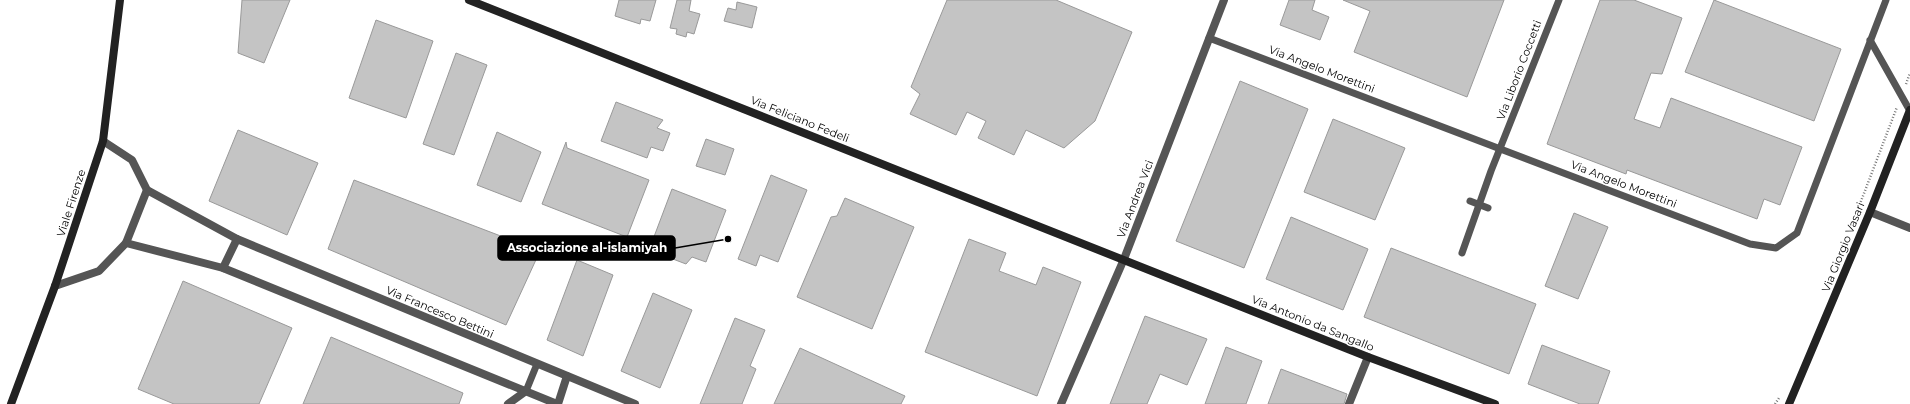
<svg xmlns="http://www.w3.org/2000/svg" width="1910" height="404" font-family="Montserrat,sans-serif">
	<rect width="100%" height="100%" fill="#fff"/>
	<g fill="#c4c4c4" stroke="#999">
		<path d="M242,0H290L264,63L238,53Z"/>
		<path d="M619,0H656L650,21L641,19L640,24L615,16Z"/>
		<path d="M677,0H691L689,11L700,14L694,34L687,32L686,37L676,34L677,29L670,28Z"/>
		<path d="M947,0H1056L1132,32L1095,121L1064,148L1026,130L1014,155L978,138L986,121L967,112L956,135L910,114L920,94L911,87Z"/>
		<path d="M1289,0H1315L1312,10L1329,17L1320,40L1280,25Z"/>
		<path d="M1343,0H1504L1467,97L1354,52L1370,11Z"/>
		<path d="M1600,0H1634L1682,18L1662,74L1651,73L1634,119L1660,128L1671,98L1802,147L1780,205L1764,199L1757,219L1627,170L1626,174L1547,144Z"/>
		<path d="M1714,0L1841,49L1814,121L1685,72Z"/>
		<path d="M737,2L757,7L752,28L724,21L728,8L736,10Z"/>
		<path d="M376,20L433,41L406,118L349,98Z"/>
		<path d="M456,53L487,65L454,155L423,144Z"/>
		<path d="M1240,81L1308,109L1244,268L1176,241Z"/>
		<path d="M616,102L663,120L657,128L670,133L663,151L651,147L647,158L601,141Z"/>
		<path d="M1333,119L1405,148L1375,220L1304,192Z"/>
		<path d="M238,130L318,163L287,235L209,201Z"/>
		<path d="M497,132L541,152L521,202L477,185Z"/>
		<path d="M706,139L734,149L725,175L696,166Z"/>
		<path d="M566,142L567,148L649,180L627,237L542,204Z"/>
		<path d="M771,175L807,190L778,262L760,255L756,266L738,259Z"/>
		<path d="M354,180L540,251L506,325L328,249Z"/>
		<path d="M672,189L726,210L706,262L692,257L686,264L649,250Z"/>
		<path d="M845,198L914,227L872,329L797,297L831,217L837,216Z"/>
		<path d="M1574,213L1608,227L1578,299L1545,286Z"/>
		<path d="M1291,217L1368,249L1343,310L1266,279Z"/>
		<path d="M969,239L1006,253L999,271L1036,285L1043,267L1081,282L1037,396L925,352Z"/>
		<path d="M1391,248L1536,304L1509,374L1364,317Z"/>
		<path d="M577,260L613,275L583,356L547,340Z"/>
		<path d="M183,281L292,328L259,404H174L138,389Z"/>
		<path d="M653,293L692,310L660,388L621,371Z"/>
		<path d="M1145,316L1207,339L1187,385L1160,374L1147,404H1110Z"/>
		<path d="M735,318L765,330L750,366L756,369L742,404H700Z"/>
		<path d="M331,337L463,393L459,404H303Z"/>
		<path d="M1542,345L1610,371L1598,404H1580L1528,384Z"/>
		<path d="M1226,347L1262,361L1246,404H1205Z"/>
		<path d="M800,348L905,396L901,404H774Z"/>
		<path d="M1281,369L1347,394L1344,404H1268Z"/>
	</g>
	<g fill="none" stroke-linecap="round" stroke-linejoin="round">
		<g stroke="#777" stroke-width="2.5" stroke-dasharray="1 2" stroke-linecap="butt">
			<path d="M1906,84L1910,73"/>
			<path d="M1850,230L1897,107"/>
			<path d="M1775,404L1779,398"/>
		</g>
		<g stroke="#555" stroke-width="7">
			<path d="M1209,38L1750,244L1776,248L1797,233L1886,0"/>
			<path d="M1870,40L1910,111"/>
			<path d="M1470,201L1488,208"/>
			<path d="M1462,253L1491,171L1559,0"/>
			<path d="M526,391L537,364"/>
		</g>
		<g stroke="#555" stroke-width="8">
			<path d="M103,141L132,160L147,190L237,239L635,404"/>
			<path d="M1870,212L1910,228"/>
			<path d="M126,243L147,190"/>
			<path d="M223,268L237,239"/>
			<path d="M55,286L99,271L126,243L223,268L557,404"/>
			<path d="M508,404L526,391"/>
			<path d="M558,404L567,376"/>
			<path d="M1061,404L1124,259L1224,0"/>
			<path d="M1349,404L1368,357"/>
		</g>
		<g stroke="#222" stroke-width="8">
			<path d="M469,0L1368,357L1495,404"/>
			<path d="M11,404L55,286L103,141L120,0"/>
			<path d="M1789,404L1870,212L1910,110"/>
		</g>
	</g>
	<g text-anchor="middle" stroke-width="3" stroke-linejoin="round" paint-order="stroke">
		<g font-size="11" fill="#000" stroke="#fff">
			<text transform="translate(1322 69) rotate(21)" y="4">Via Angelo Morettini</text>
			<text transform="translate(1519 70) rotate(-69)" y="4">Via Liborio Coccetti</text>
			<text transform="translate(800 119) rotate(22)" y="4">Via Feliciano Fedeli</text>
			<text transform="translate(1624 184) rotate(21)" y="4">Via Angelo Morettini</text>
			<text transform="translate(1135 199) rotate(-69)" y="4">Via Andrea Vici</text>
			<text transform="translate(71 203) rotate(-72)" y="4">Viale Firenze</text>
			<text transform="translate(1843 247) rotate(-68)" y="4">Via Giorgio Vasari</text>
			<text transform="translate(440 312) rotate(23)" y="4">Via Francesco Bettini</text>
			<text transform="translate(1313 323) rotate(22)" y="4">Via Antonio da Sangallo</text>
		</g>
	</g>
	<path fill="none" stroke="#000" stroke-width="1.5" d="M728 239L675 248"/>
	<circle fill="#000" stroke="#fff" stroke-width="1.5" cx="728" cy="239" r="4"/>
	<rect fill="#000" stroke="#000" stroke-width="1.5" x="498" y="236" width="177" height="24" rx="4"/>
	<g font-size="12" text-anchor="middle" font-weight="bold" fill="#fff">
		<text x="587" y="252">Associazione al-islamiyah</text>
	</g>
</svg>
